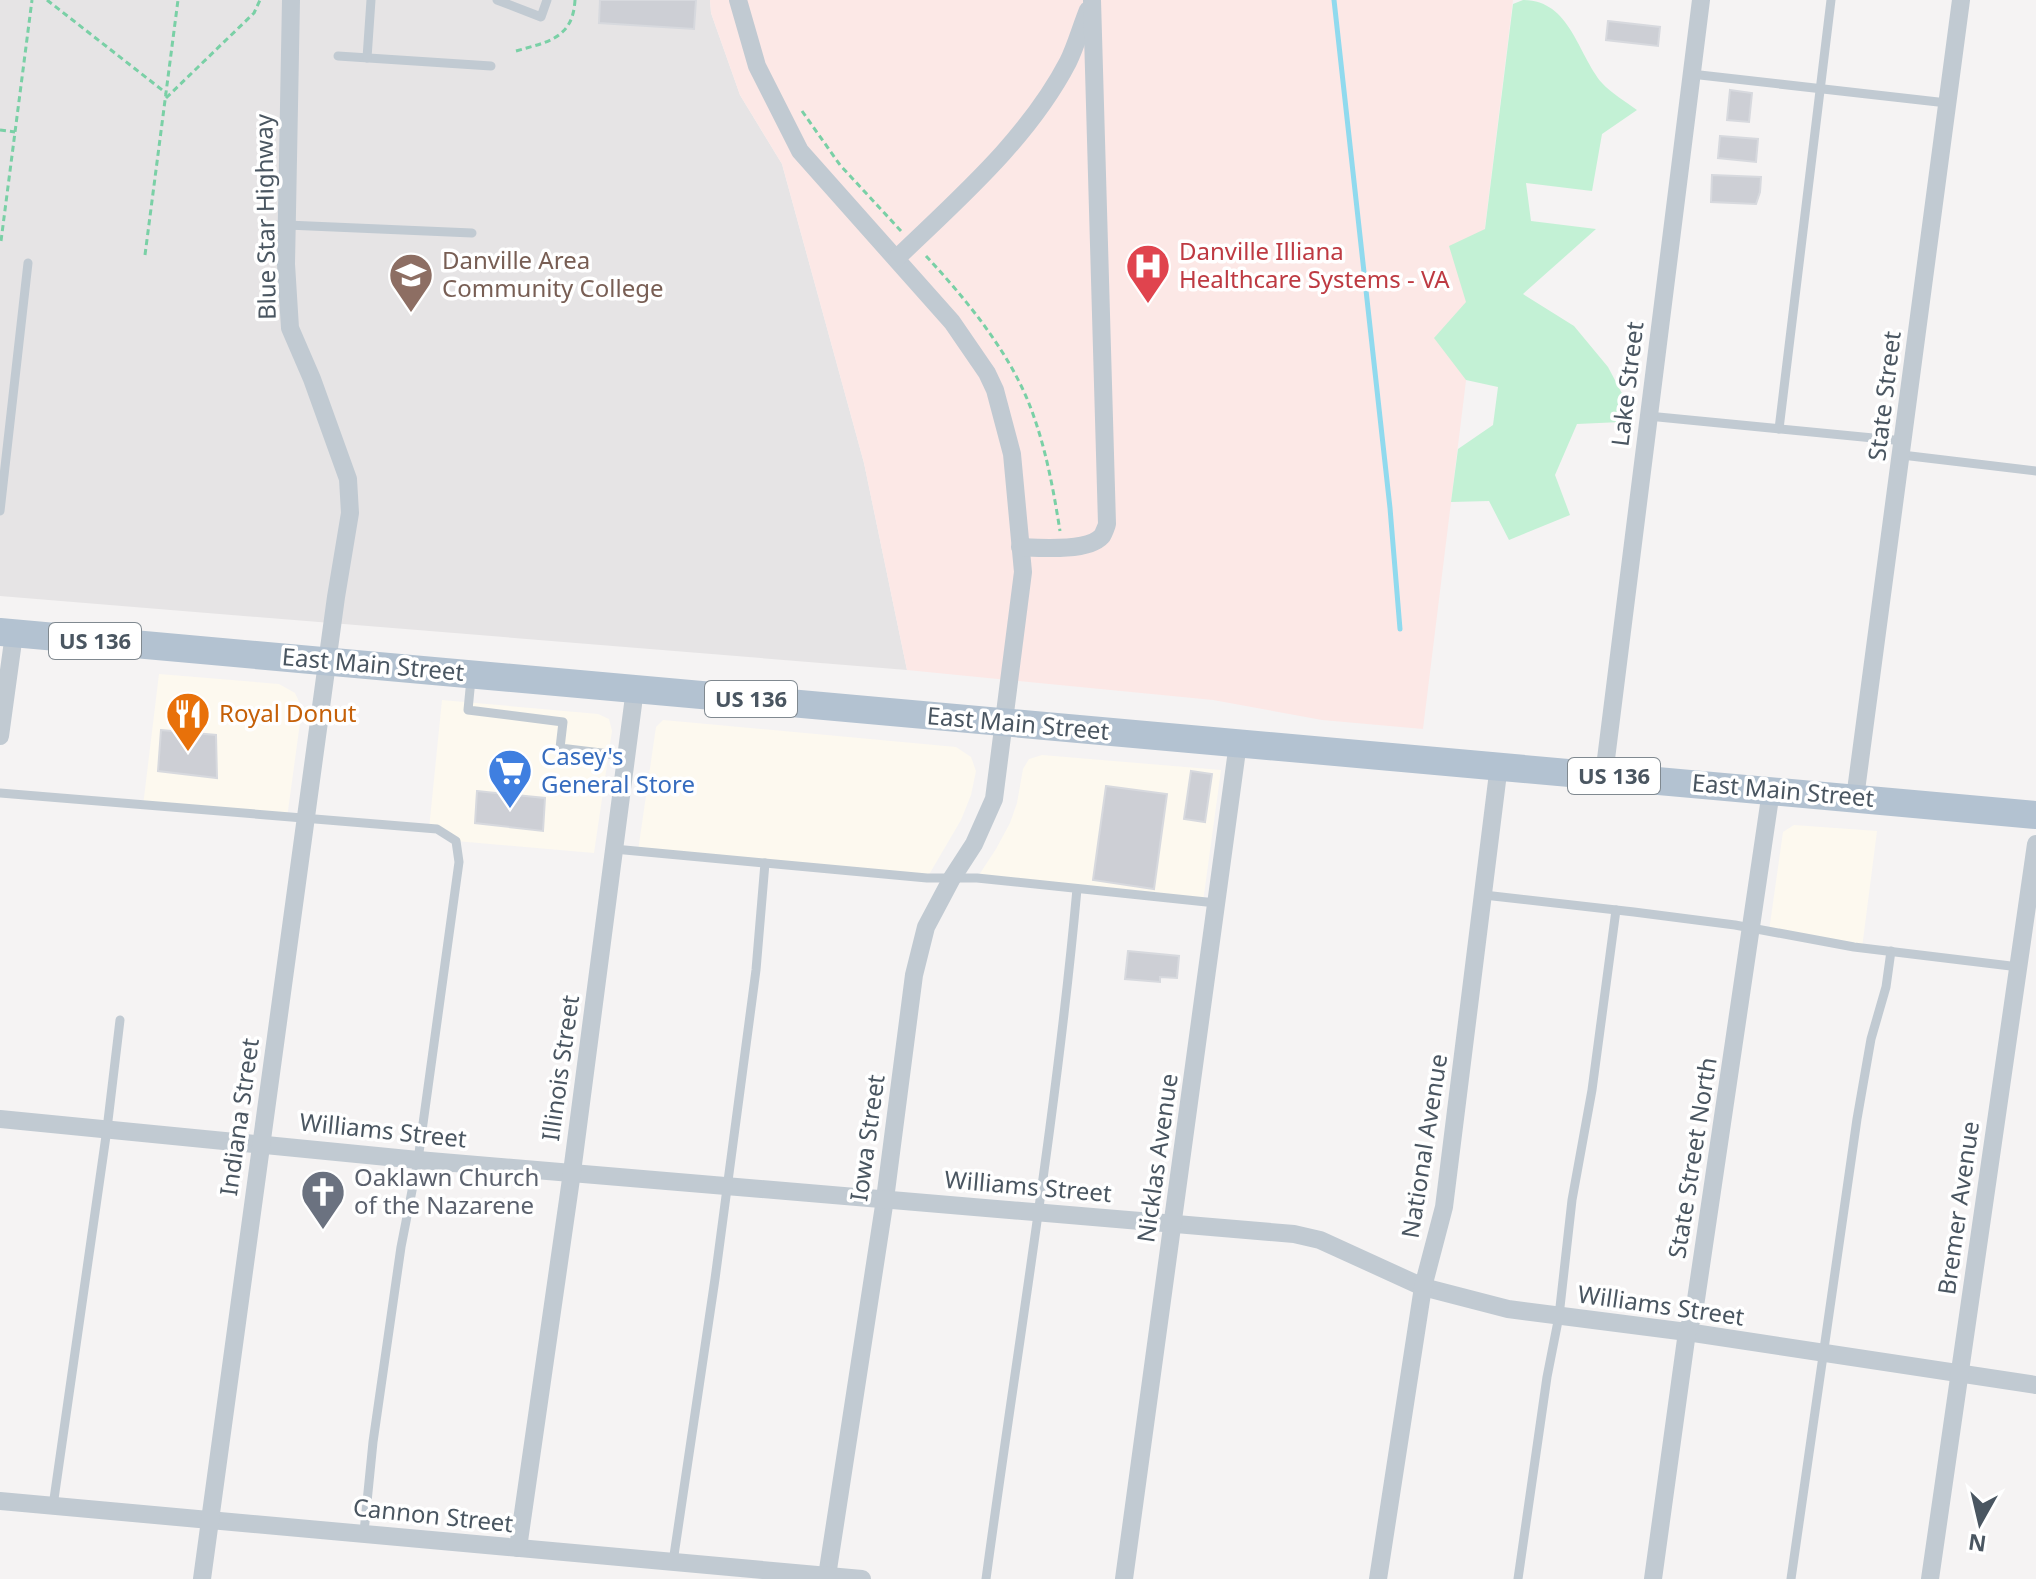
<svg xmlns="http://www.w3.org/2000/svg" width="2036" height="1579" font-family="'Noto Sans',sans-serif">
	<rect width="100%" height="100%" fill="#f5f3f3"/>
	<g fill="#fdf9ef">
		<path d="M159,674L279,684L295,693L302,708L287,818L143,806Z"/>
		<path d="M442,700L598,714L609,719L612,731L594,853L456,841L429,829Z"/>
		<path d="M663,720L956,747L971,757L976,771L971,795L961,820L927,878L638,851L656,727Z"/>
		<path d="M1042,755L1221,770L1203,902L977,878L996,849L1010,823L1017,803L1023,769L1029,759Z"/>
		<path d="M1794,825L1877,831L1862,948L1769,931L1783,832Z"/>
	</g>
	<path fill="#e6e4e5" d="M0,0H710L711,13L740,95L782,164L864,463L907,670L0,596Z"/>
	<path fill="#fce8e6" d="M710,0H1513L1423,729L1322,720L1213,700L907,670L864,463L782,164L740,95L711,13Z"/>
	<path fill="#c3f1d5" d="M1523,0C1570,0 1577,53 1602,83C1611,93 1626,102 1637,110L1602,134L1592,191L1526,183L1531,221L1596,229L1523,294L1574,326L1608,367L1625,399L1621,422L1577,424L1555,475L1570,515L1509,540L1489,501L1451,502L1458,449L1493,425L1498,387L1466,380L1434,338L1466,302L1449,246L1485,229L1513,4Z"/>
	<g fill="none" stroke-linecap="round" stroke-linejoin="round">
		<path stroke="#90daee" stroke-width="5" d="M1334,0L1390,508L1400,629"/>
	</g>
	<g fill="#cdcfd5" stroke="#d7d9de" stroke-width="2">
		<path d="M600,0H696L694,29L599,23Z"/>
		<path d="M1608,21L1660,27L1658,46L1606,40Z"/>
		<path d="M1730,90L1752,93L1749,122L1727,120Z"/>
		<path d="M1720,136L1758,139L1756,162L1718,158Z"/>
		<path d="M1712,175L1761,177L1760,192L1756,204L1711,202Z"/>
		<path d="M161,730L216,735L217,778L158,771Z"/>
		<path d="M1191,771L1212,774L1205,822L1184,819Z"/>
		<path d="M1106,786L1167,794L1154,889L1093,880Z"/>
		<path d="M477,791L545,798L543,831L475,823Z"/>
		<path d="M1128,951L1179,956L1177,978L1160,977V982L1125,979Z"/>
	</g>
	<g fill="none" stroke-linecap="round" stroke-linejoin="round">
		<g stroke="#7ad0a6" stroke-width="3" stroke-dasharray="6 4" stroke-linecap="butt">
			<path d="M47,0L166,93"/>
			<path d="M516,51C547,42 573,39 575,0"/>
			<path d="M166,98L254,13L260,0"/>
			<path d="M802,111L840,165L901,231"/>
			<path d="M0,130L15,132"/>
			<path d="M1,241L32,0"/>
			<path d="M145,255L178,0"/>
			<path d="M926,256C965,298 1006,348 1028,401C1045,443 1053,487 1060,531"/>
		</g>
		<g stroke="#c1cad2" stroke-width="9">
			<path d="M497,0L541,17L547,0"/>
			<path d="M338,56L491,66"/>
			<path d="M367,58L371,0"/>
			<path d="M1691,74L1947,103"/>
			<path d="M287,225L472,233"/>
			<path d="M1648,416L1904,441"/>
			<path d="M1779,429L1831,0"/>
			<path d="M1902,455L2036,471"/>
			<path d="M0,511L28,263"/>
			<path d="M471,679L468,710L563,722L560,748L626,756"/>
			<path d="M0,793L437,829L456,841L459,862L418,1160L401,1247L373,1442L364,1532"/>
			<path d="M614,849L927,878H977L1216,903"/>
			<path d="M1484,895L1634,912L1735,925L1854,947L2019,967"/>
			<path d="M53,1506L107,1129L120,1020"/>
			<path d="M673,1562L715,1279L756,970L765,863"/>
			<path d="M986,1579C1017,1349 1056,1120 1077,889"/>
			<path d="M1518,1579L1547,1377L1559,1316L1572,1200L1592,1090L1616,910"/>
			<path d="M1791,1579L1857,1119L1871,1039L1886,987L1891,951"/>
		</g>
		<g stroke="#c1cad2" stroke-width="18">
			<path d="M738,0L757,66L800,151L952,322L987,373L995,390L1012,454L1023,572L994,799L974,844L952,878L926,927L914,975L885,1199L827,1576"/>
			<path d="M897,258C958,199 1028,139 1068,62C1076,46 1081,27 1088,10"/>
			<path d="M1020,547C1040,548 1088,552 1102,536C1103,535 1107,525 1107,524L1092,0"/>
			<path d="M0,736L14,634"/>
			<path d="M1604,775L1701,0"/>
			<path d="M1855,798L1961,0"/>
			<path d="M0,1119L418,1160L1294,1234L1320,1240L1423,1287L1508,1309L1687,1332L2036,1385"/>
			<path d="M0,1501L862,1579"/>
			<path d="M518,1548L572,1172L635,689"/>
			<path d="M202,1579L336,597L350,513L348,479L312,379L290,328L286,264L291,0"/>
			<path d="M1124,1579L1238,743"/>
			<path d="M1378,1579L1423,1287L1444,1207L1499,765"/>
			<path d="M1653,1579L1687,1332L1694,1313L1771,791"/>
			<path d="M1930,1579L2036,844"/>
		</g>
		<path stroke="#b3c2d1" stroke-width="28" d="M0,632L2036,815"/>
	</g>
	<defs>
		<g id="hospital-pin" transform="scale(2.3)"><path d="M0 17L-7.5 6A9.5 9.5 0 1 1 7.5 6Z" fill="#e0444e" stroke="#fff"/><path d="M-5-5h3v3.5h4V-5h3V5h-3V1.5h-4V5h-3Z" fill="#fff"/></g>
		<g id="university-pin" transform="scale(2.3)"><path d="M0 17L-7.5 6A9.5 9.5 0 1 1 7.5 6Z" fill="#8d6e63" stroke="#fff"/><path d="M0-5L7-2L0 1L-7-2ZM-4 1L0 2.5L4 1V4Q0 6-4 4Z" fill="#fff"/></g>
		<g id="restaurant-pin" transform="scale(2.3)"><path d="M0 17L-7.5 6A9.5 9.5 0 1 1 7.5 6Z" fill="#e8710a" stroke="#fff"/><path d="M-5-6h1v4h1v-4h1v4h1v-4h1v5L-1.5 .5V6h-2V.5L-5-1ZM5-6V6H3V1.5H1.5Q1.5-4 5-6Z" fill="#fff"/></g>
		<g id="supermarket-pin" transform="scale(2.3)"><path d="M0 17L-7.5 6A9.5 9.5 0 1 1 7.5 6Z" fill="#3f7fe0" stroke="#fff"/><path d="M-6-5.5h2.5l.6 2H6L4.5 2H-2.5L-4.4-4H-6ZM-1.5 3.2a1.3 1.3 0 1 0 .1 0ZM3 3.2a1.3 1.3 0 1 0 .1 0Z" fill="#fff"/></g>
		<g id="church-pin" transform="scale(2.3)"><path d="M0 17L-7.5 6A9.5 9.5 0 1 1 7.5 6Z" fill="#6b7280" stroke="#fff"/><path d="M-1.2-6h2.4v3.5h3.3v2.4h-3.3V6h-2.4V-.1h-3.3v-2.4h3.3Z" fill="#fff"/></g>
	</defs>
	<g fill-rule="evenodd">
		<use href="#hospital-pin" x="1148" y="266"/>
		<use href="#university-pin" x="411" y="275"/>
		<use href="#restaurant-pin" x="188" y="714"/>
		<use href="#supermarket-pin" x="510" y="771"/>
		<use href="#church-pin" x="323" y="1192"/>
	</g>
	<g text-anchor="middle" stroke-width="7" stroke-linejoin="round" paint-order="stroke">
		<g fill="#fff" stroke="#808990" stroke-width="2">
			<rect x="49" y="623" width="92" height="36" rx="6"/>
			<rect x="705" y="681" width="92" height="36" rx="6"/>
			<rect x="1568" y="758" width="92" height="36" rx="6"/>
		</g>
		<g font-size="22" font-weight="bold" fill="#4a5661">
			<text x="95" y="649">US 136</text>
			<text x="751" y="707">US 136</text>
			<text x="1614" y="784">US 136</text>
		</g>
		<g font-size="24" fill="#4a5661" stroke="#fff">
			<text transform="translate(266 217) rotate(-91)" y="8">Blue Star Highway</text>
			<text transform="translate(1628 384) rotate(-83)" y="8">Lake Street</text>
			<text transform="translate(1885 396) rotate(-83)" y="8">State Street</text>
			<text transform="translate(373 665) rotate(5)" y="8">East Main Street</text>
			<text transform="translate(1018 724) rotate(5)" y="8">East Main Street</text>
			<text transform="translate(1783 791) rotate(5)" y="8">East Main Street</text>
			<text transform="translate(561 1068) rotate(-82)" y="8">Illinois Street</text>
			<text transform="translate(240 1117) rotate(-82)" y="8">Indiana Street</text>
			<text transform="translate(383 1131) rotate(6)" y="8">Williams Street</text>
			<text transform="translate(868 1138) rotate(-82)" y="8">Iowa Street</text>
			<text transform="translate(1425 1146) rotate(-81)" y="8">National Avenue</text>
			<text transform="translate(1158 1158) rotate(-82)" y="8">Nicklas Avenue</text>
			<text transform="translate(1693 1158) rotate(-81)" y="8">State Street North</text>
			<text transform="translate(1028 1187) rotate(5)" y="8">Williams Street</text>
			<text transform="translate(1959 1208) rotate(-82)" y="8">Bremer Avenue</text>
			<text transform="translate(1661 1306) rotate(8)" y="8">Williams Street</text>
			<text transform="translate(433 1516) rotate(6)" y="8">Cannon Street</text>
		</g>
		<g font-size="24" fill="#be3a42" stroke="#fff" text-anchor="start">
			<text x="1179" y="260">Danville Illiana<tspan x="1179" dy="28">Healthcare Systems - VA</tspan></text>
		</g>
		<g font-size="24" fill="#785e54" stroke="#fff" text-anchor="start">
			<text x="442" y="269">Danville Area<tspan x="442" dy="28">Community College</tspan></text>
		</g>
		<g font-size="24" fill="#c56008" stroke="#fff" text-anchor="start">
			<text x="219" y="722">Royal Donut</text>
		</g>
		<g font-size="24" fill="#366cbe" stroke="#fff" text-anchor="start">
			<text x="541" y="765">Casey's<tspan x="541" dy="28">General Store</tspan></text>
		</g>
		<g font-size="24" fill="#5b616d" stroke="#fff" text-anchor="start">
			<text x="354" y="1186">Oaklawn Church<tspan x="354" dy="28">of the Nazarene</tspan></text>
		</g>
	</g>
	<g transform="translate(1980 1523) rotate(188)" stroke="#ffffff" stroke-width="6" paint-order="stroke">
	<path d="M0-6L14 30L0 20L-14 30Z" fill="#4a5661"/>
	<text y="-12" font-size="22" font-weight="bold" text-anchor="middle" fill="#4a5661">N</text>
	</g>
</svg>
